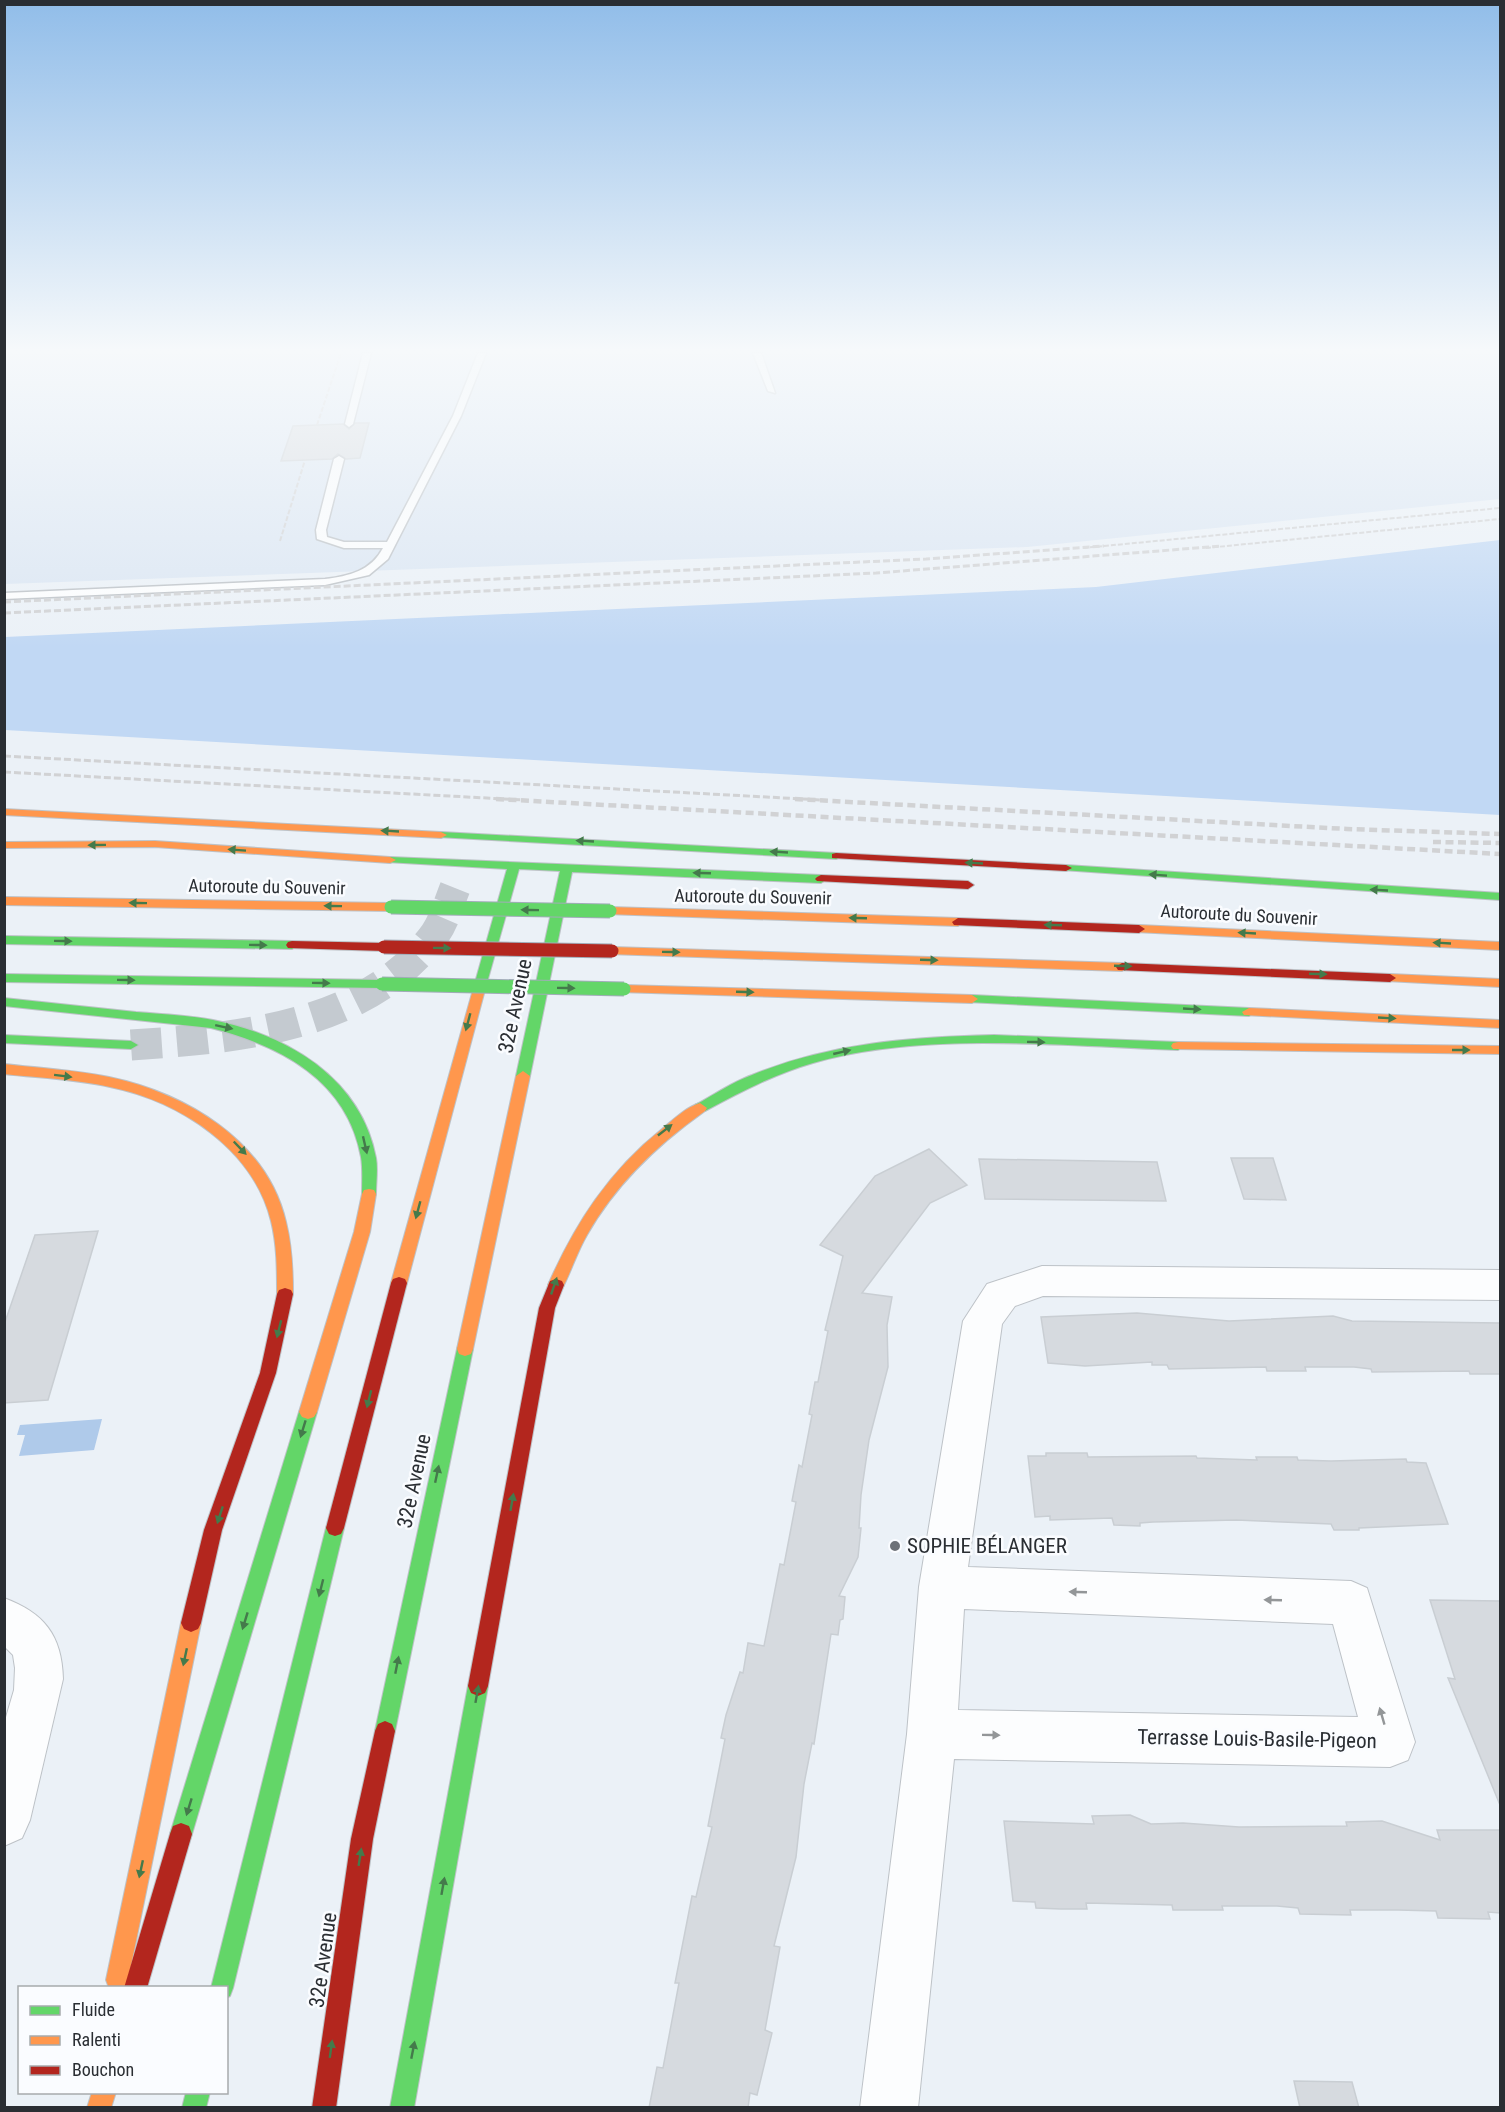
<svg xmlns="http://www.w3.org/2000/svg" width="1505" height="2112" font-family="'Roboto Condensed',sans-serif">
	<rect width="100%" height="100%" fill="#ebf1f7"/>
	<path fill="#dbe6f3" d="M4,353H1500V499L1027,547L5,584Z"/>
	<path fill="#c1d8f4" d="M1500,540V815L5,730V637L1096,587Z"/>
	<path fill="#afcaea" d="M102,1419L94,1450L19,1456L25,1435H17L20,1425Z"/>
	<g fill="#d6dadf" stroke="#c9ced3" stroke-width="1.5">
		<path d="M355,423H369L360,458L346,459L338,454L332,459L281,461L293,426L343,424L349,429Z"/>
		<path d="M929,1149L967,1185L930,1203L862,1293L892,1297L887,1325L888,1367L869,1440L861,1495L859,1528H861L858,1557L839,1596L845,1597L843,1619L840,1620L838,1635L831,1634L814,1744L812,1743L804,1784L796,1857L774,1946L780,1947L765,2030L772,2033L757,2095L750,2093L748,2108H649L657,2067L663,2068L679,1983H675L692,1896L696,1897L712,1827L708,1826L725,1739L721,1738L726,1715L740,1672L743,1673L748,1643L764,1646L780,1564L784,1565L796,1502L792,1501L799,1465L802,1467L812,1415L809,1414L815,1382H818L828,1331L825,1330L843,1256L820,1245L875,1176Z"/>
		<path d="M1231,1158H1273L1286,1200L1244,1199Z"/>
		<path d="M979,1159L1157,1162L1166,1201L985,1199Z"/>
		<path d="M98,1231L48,1400L4,1403V1325L35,1235Z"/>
		<path d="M1137,1313L1229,1321L1333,1316L1352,1321L1500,1323V1374H1470L1469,1371L1372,1372L1371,1369L1354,1367H1305L1306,1371H1267L1266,1367L1169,1369L1167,1365H1152V1362L1085,1366L1048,1363L1041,1317Z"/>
		<path d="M1046,1453H1087L1088,1457L1196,1456L1197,1458L1257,1460L1256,1457H1297L1298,1460L1331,1461L1406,1459L1407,1462L1426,1463L1448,1524L1359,1528V1530H1334L1331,1524L1236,1520L1153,1522L1140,1523V1526L1114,1525L1112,1518L1050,1520V1516L1035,1517L1028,1456H1046Z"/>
		<path d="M1430,1600L1500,1601V1805L1448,1678L1455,1679Z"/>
		<path d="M1130,1815L1151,1824L1183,1823L1239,1827L1347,1826L1346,1822L1382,1821L1440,1840L1437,1830H1500V1913L1488,1912L1490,1919L1438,1918L1436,1911L1398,1910H1350L1351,1915L1300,1914L1298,1908L1277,1906H1222L1223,1910H1173L1172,1905L1086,1903L1087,1909H1061L1036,1908L1035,1902L1013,1901L1004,1821L1094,1824L1092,1816Z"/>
		<path d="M1294,2081L1352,2082L1359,2108H1300Z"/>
	</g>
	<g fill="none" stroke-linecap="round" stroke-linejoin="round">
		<path stroke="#c4cad0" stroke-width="31" stroke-dasharray="31 15" stroke-linecap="butt" d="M131,1045C237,1038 367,1028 435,934C444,921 449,903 455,888"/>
		<g stroke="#bdc2c7" stroke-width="3">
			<g id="lane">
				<path d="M363,353H371L353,424L349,427L345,424Z"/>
				<path d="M478,353H486L461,416L388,559L369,575L325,585L4,599V593L325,579C349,576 371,571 383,548H344L317,539L316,530L334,459L339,456L344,459L326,530L327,537L344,542H387L453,416Z"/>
				<path d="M753,353H761L775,393L768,391Z"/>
			</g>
		</g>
		<g stroke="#bdc2c7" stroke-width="2">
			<g id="street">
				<path d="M1042,1266L1500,1270V1300L1043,1296L1015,1306L1002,1324L968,1567L1351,1581L1367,1588L1415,1742L1408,1760L1390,1767L954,1759L918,2108H860L907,1734L919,1587L963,1321L987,1284ZM964,1609L1333,1624L1358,1717L958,1710Z"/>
				<path d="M4,1598C44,1613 62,1635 63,1679L30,1820L22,1838L4,1846V1724L14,1690L15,1668L13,1655L4,1646Z"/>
			</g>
		</g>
		<g stroke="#bdc2c7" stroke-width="2">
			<g id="fast">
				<path d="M441,832L836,853L842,856L836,859L437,837V833Z"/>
				<path d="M390,857L821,875L827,879L821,883L572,872L530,1076L523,1081L516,1076L560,871L519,869L486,986L480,990L474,986L507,869L386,862L384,860L386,858Z"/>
				<path d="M1066,865L1500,893V900L1062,870L1060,868L1062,866Z"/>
				<path d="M4,936L292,941L298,945L292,949L4,944Z"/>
				<path d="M4,974L382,980L388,984L382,988L4,982Z"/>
				<path d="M972,995L1249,1008L1256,1012L1249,1016L967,1002L966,999L967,996Z"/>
				<path d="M4,998C48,1003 92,1007 136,1012C161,1014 188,1015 213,1020C287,1035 361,1078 376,1158C378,1169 376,1182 376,1194L374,1198H364L362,1194C362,1182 363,1169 361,1157C347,1080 281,1046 211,1028L4,1006Z"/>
				<path d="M4,1035L131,1041L138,1045L131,1049L4,1043Z"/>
				<path d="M994,1035L1178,1042L1185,1046L1178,1050C1064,1046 923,1031 813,1063C775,1074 740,1092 705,1111H695L693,1108L695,1105C714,1095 732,1082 752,1075C830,1043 911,1037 994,1035Z"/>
				<path d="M465,1342L471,1344L473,1349L395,1731L392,1738L385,1741L378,1738L375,1731L457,1349L459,1344Z"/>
				<path d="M308,1405L314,1407L317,1412L192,1834L189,1842L181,1845L173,1842L170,1834L299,1412L302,1407Z"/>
				<path d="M335,1520L341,1522L344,1528L233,1988L230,1996L226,1998V1988H211L326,1528L329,1522Z"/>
				<path d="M478,1676L485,1679L488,1686L414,2108H390L468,1686L471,1679Z"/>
				<path d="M186,2092H210L206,2108H182Z"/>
			</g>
		</g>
		<g stroke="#bdc2c7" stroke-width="2">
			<g id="slow">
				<path d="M4,809L441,832L447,835L441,838L4,815Z"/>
				<path d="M155,841L390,857L396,860L390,863L155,847L4,848V842Z"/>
				<path d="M4,897L391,903L397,907L391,911L4,905Z"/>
				<path d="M610,907L958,918L964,922L958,926L606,914L604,911Z"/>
				<path d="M1139,925L1500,942V950L1135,932L1133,929L1135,926Z"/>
				<path d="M612,947L1122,963L1128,967L1122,971L608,954L606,951Z"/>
				<path d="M1390,974L1500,979V987L1386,981L1384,978Z"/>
				<path d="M480,982L486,986L407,1283L405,1287L399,1289L393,1287L391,1283L474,986Z"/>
				<path d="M624,985L972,995L978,999L972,1003L619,992L618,989Z"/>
				<path d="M1249,1008L1500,1020V1028L1244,1015L1242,1012Z"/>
				<path d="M1178,1042L1500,1046V1054L1173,1049L1171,1046L1173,1043Z"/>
				<path d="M4,1064C39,1068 74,1070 109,1077C185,1093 267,1140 286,1222C292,1246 293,1269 293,1294L291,1298L285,1300L279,1298L277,1294C277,1269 277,1245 271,1221C253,1148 179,1101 110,1087C75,1079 40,1078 4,1074Z"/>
				<path d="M523,1071L530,1076L473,1349L471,1354L465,1356L459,1354L457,1349L516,1076Z"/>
				<path d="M700,1103L707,1108L705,1111C657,1145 616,1184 587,1235C577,1252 571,1272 562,1289L556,1291L550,1289L548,1285C575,1224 609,1171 662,1129C673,1120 686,1107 700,1103Z"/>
				<path d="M369,1189L374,1190L376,1194L370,1232L317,1412L314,1417L308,1419L302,1417L299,1412L354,1232L362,1194L364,1190Z"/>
				<path d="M191,1614L198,1617L201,1623L128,1980L125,1988H109L106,1980L181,1623L184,1617Z"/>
				<path d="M92,2092H116L111,2108H87Z"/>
			</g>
		</g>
		<g stroke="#bdc2c7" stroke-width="2">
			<g id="jam">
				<path d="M836,853L1066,865L1072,868L1066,871L832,858V854Z"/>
				<path d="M821,875L968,881L974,885L968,889L817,881L815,879L817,877Z"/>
				<path d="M958,918L1139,925L1145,929L1139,933L954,925L952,922Z"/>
				<path d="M292,941L384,943L390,947L384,951L288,948L286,945L288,942Z"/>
				<path d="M1122,963L1390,974L1396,978L1390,982L1118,970L1116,967Z"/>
				<path d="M399,1277L405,1279L407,1283L344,1528L341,1534L335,1536L329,1534L326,1528L391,1283L393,1279Z"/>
				<path d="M556,1279L562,1281L564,1285L555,1308L488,1686L485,1693L478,1696L471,1693L468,1686L539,1308L550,1281Z"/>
				<path d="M285,1288L291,1290L293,1294L276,1373L222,1530L201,1623L198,1629L191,1632L184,1629L181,1623L204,1530L260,1373L277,1294L279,1290Z"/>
				<path d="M385,1721L392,1724L395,1731L373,1839L336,2108H312L351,1839L375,1731L378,1724Z"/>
				<path d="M181,1823L189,1826L192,1834L147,1988H124L170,1834L173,1826Z"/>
			</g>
		</g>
		<use href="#lane" fill="#fcfdfe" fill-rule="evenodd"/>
		<use href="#street" fill="#fcfdfe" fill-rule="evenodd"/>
		<use href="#fast" fill="#63d668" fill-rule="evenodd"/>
		<use href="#slow" fill="#ff974d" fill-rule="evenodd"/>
		<use href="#jam" fill="#b3261e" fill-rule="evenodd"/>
		<g stroke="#d1d2d4" stroke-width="2" stroke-dasharray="5 2" stroke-linecap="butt">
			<path d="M317,425L341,353"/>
			<path d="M280,541L305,460"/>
			<path d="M1083,548L1500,508"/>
			<path d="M1206,548L1500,519"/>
		</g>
		<g stroke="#d1d2d4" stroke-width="3" stroke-dasharray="7 3" stroke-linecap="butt">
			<path d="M4,602L926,559L1104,546"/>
			<path d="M4,613L876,573L1222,546"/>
			<path d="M4,756L822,800"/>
			<path d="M4,772L523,800"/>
		</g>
		<g stroke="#d1d2d4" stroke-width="4.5" stroke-dasharray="8 4.5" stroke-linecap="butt">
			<path d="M496,799L1500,854"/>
			<path d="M795,799L1347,829L1500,834"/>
			<path d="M1433,842L1500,843"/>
		</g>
		<g stroke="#a1acb8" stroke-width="15" stroke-linecap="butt">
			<g id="fast-bridge">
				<path d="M391,907L610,911"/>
				<path d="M382,984L624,989"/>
			</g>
		</g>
		<g stroke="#a1acb8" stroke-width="15" stroke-linecap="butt">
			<path id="jam-bridge" d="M384,947L612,951"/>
		</g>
		<use href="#fast-bridge" stroke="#63d668" stroke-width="13"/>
		<use href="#jam-bridge" stroke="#b3261e" stroke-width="13"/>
	</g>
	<defs><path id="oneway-solid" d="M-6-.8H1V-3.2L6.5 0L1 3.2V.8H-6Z" transform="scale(1.5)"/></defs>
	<g fill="#447a4b">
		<use href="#oneway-solid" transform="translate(390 831) rotate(-177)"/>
		<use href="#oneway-solid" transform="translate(585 841) rotate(-177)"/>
		<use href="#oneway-solid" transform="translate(97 845) rotate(179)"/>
		<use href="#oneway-solid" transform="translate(237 850) rotate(-176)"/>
		<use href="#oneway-solid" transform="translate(779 852) rotate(-177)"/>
		<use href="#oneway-solid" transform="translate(974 863) rotate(-177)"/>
		<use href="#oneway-solid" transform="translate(702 873) rotate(-178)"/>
		<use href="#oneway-solid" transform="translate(1158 875) rotate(-176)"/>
		<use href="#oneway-solid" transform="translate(1379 890) rotate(-177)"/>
		<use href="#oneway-solid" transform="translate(138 903) rotate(-179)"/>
		<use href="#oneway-solid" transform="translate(333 906) rotate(-179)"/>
		<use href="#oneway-solid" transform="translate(530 910) rotate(-179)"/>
		<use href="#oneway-solid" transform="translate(858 918) rotate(-178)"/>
		<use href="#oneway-solid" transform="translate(1053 925) rotate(-178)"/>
		<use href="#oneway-solid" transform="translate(1247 933) rotate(-177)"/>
		<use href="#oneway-solid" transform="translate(63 941) rotate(1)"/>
		<use href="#oneway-solid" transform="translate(1442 943) rotate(-177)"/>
		<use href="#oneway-solid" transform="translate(258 945) rotate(1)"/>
		<use href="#oneway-solid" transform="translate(442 948) rotate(1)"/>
		<use href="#oneway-solid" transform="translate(671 952) rotate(1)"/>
		<use href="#oneway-solid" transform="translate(929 960) rotate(2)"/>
		<use href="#oneway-solid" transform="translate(1123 966) rotate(2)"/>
		<use href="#oneway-solid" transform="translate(1318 974) rotate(2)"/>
		<use href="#oneway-solid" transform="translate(126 980) rotate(1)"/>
		<use href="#oneway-solid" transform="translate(321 983) rotate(1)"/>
		<use href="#oneway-solid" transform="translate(566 988) rotate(1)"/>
		<use href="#oneway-solid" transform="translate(745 992) rotate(2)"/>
		<use href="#oneway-solid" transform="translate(1192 1009) rotate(3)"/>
		<use href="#oneway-solid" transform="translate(1387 1018) rotate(3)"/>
		<use href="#oneway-solid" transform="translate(468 1022) rotate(105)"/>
		<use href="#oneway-solid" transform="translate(224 1027) rotate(12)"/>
		<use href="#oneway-solid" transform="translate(1036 1042) rotate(1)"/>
		<use href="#oneway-solid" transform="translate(1461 1050)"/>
		<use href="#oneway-solid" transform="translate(842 1052) rotate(-13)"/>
		<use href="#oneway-solid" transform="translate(63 1076) rotate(7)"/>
		<use href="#oneway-solid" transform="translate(665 1130) rotate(-38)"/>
		<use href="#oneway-solid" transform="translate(365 1145) rotate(77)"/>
		<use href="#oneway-solid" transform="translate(240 1148) rotate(46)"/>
		<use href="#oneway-solid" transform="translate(418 1210) rotate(105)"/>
		<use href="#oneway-solid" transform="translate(554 1286) rotate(-71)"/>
		<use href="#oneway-solid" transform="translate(279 1329) rotate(104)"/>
		<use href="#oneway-solid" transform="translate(369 1399) rotate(104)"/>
		<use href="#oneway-solid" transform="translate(303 1429) rotate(107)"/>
		<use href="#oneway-solid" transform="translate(437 1474) rotate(-78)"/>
		<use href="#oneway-solid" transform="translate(512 1502) rotate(-80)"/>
		<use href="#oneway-solid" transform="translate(220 1515) rotate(108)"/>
		<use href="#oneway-solid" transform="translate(321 1588) rotate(104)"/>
		<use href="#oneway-solid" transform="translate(245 1621) rotate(107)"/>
		<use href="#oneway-solid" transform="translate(185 1657) rotate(102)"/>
		<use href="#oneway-solid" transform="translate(397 1665) rotate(-79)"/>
		<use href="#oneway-solid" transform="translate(477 1694) rotate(-80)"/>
		<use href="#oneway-solid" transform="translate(189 1807) rotate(107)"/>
		<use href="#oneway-solid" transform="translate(360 1857) rotate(-81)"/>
		<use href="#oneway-solid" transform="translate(141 1869) rotate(102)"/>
		<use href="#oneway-solid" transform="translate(443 1886) rotate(-80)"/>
		<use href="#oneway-solid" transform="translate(331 2049) rotate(-82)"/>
		<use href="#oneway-solid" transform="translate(413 2050) rotate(-79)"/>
	</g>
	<g fill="#939698">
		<use href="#oneway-solid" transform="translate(1078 1592) rotate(-178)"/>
		<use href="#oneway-solid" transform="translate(1273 1600) rotate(-178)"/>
		<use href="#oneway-solid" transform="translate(1382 1716) rotate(-106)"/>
		<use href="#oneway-solid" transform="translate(991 1735) rotate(1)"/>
	</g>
	<linearGradient id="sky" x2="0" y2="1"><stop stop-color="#91bde9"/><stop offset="0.54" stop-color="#f6f9fb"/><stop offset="1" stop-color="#f6f9fb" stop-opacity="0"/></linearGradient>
	<rect width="1505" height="648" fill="url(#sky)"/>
	<circle fill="#6e7278" stroke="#fafcff" stroke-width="2" cx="895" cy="1546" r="6"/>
	<g text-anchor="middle" stroke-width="5" stroke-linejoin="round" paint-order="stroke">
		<g font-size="18" fill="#2a2e33" stroke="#fafcff">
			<text transform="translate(267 887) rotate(1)" y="6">Autoroute du Souvenir</text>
			<text transform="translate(753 897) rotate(1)" y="6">Autoroute du Souvenir</text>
			<text transform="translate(1239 915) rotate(3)" y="6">Autoroute du Souvenir</text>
		</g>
		<g font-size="21" fill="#2a2e33" stroke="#fafcff">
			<text transform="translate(515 1006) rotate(-78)" y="7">32e Avenue</text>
			<text transform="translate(414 1481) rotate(-78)" y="7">32e Avenue</text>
			<text transform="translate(1257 1739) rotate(1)" y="7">Terrasse Louis-Basile-Pigeon</text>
			<text transform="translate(323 1960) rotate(-82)" y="7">32e Avenue</text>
		</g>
		<g font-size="21" fill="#2a2e33" stroke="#fafcff" text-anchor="start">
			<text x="907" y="1553">SOPHIE BÉLANGER</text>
		</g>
	</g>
	<rect width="1505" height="2112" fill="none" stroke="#2a2e33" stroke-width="12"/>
	<rect x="18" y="1986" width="210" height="108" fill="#fafcff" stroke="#a7aaad" stroke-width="1.5"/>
	<rect x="30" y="2006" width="30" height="9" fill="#63d668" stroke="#a7aaad" stroke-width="1.5"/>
	<text x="72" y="2016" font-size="18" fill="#2a2e33">Fluide</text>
	<rect x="30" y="2036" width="30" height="9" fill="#ff974d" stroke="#a7aaad" stroke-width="1.5"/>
	<text x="72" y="2046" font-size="18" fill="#2a2e33">Ralenti</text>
	<rect x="30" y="2066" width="30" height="9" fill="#b3261e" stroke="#a7aaad" stroke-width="1.5"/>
	<text x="72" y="2076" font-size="18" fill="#2a2e33">Bouchon</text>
</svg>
